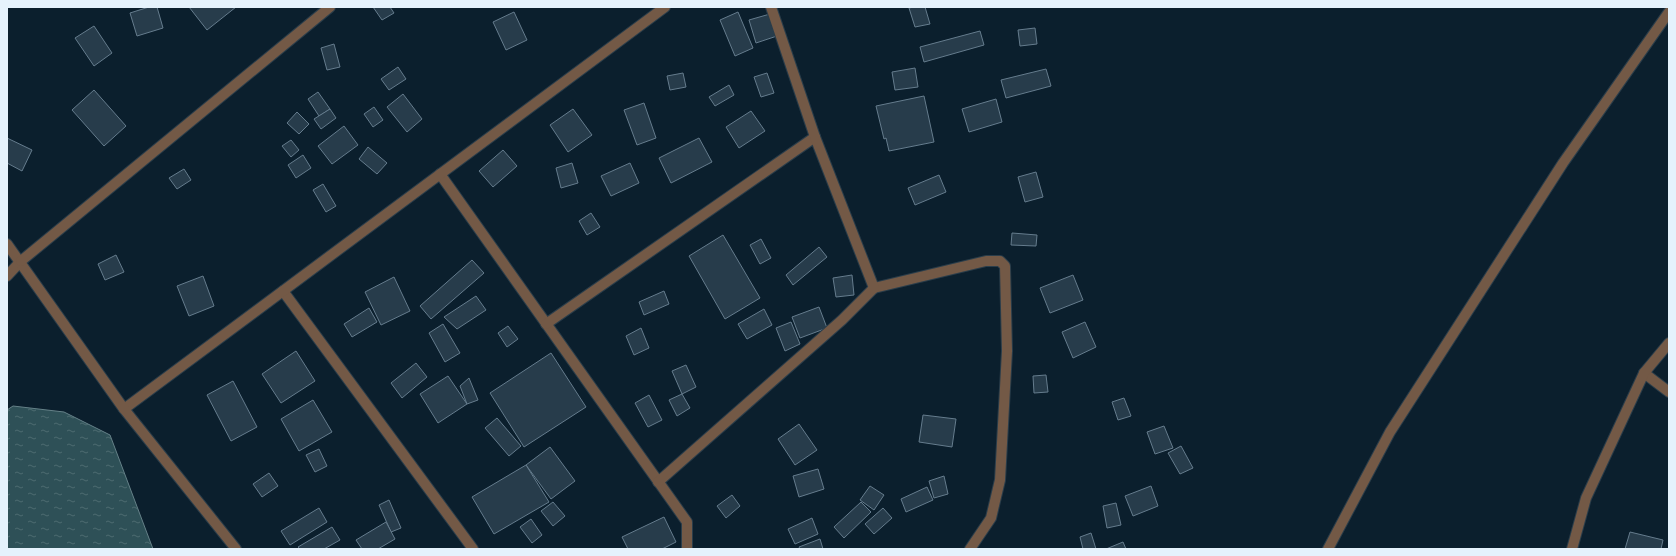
<svg xmlns="http://www.w3.org/2000/svg" width="1676" height="556" font-family="Rubik,sans-serif">
	<defs>
		<pattern id="water-ripples" width="26" height="14" patternUnits="userSpaceOnUse"><rect width="26" height="14" fill="#2e5057"/><path d="M2 4q2-2 4 0t4 0M15 11q2-2 4 0t4 0" fill="none" stroke="#4c6a70"/></pattern>
	</defs>
	<rect width="100%" height="100%" fill="#0b1f2d"/>
	<path fill="url(#water-ripples)" stroke="#658188" d="M13,406L64,412L110,435L153,549H7V410Z"/>
	<g fill="#273c4b" stroke="#657c8d">
		<path d="M149,7H157L163,28L137,36L130,13Z"/>
		<path d="M189,7H236L207,30Z"/>
		<path d="M373,7H390L394,13L382,20Z"/>
		<path d="M914,7H925L930,24L915,27L909,8Z"/>
		<path d="M514,12L527,40L506,50L493,22Z"/>
		<path d="M738,12L753,48L735,56L720,20Z"/>
		<path d="M770,14L777,36L756,43L749,20Z"/>
		<path d="M94,26L112,53L94,66L75,38Z"/>
		<path d="M1035,28L1037,44L1020,46L1018,30Z"/>
		<path d="M980,31L984,45L924,62L920,47Z"/>
		<path d="M334,44L340,67L327,70L321,48Z"/>
		<path d="M398,67L406,79L389,90L381,79Z"/>
		<path d="M915,68L918,87L895,90L892,72Z"/>
		<path d="M1046,69L1051,86L1006,98L1001,80Z"/>
		<path d="M683,73L686,87L670,90L667,76Z"/>
		<path d="M767,73L774,93L761,97L754,77Z"/>
		<path d="M729,85L734,95L715,106L709,97Z"/>
		<path d="M94,90L126,126L104,146L72,110Z"/>
		<path d="M318,92L330,109L319,116L308,99Z"/>
		<path d="M403,94L422,119L407,132L387,107Z"/>
		<path d="M924,96L934,142L889,151L886,138L884,139L876,106Z"/>
		<path d="M996,99L1002,122L969,132L962,109Z"/>
		<path d="M644,103L656,138L637,145L624,110Z"/>
		<path d="M374,107L383,120L373,127L364,114Z"/>
		<path d="M330,109L336,118L321,129L314,119Z"/>
		<path d="M573,109L592,135L568,152L550,125Z"/>
		<path d="M751,111L765,131L739,148L726,127Z"/>
		<path d="M297,112L309,124L299,134L287,123Z"/>
		<path d="M344,126L358,145L332,164L318,146Z"/>
		<path d="M7,138L32,150L22,171L7,163Z"/>
		<path d="M699,138L712,162L671,183L659,158Z"/>
		<path d="M291,140L299,150L291,157L282,146Z"/>
		<path d="M368,147L387,163L377,174L359,159Z"/>
		<path d="M503,150L517,166L493,187L479,171Z"/>
		<path d="M303,155L311,168L296,178L288,165Z"/>
		<path d="M572,163L578,183L561,188L556,168Z"/>
		<path d="M630,163L639,183L611,196L601,176Z"/>
		<path d="M184,169L191,180L177,189L169,178Z"/>
		<path d="M1036,172L1043,197L1025,202L1018,177Z"/>
		<path d="M939,175L946,192L915,205L908,188Z"/>
		<path d="M323,184L336,206L326,212L313,190Z"/>
		<path d="M591,213L600,227L587,235L579,221Z"/>
		<path d="M1012,233L1037,235L1036,246L1011,245Z"/>
		<path d="M723,235L760,298L725,319L689,256Z"/>
		<path d="M761,239L771,258L760,264L750,245Z"/>
		<path d="M819,247L827,257L793,285L786,275Z"/>
		<path d="M116,255L124,272L105,280L98,264Z"/>
		<path d="M472,260L484,273L431,319L420,306Z"/>
		<path d="M852,275L854,295L836,297L833,278Z"/>
		<path d="M1073,275L1083,300L1050,313L1040,288Z"/>
		<path d="M203,276L214,306L189,316L177,286Z"/>
		<path d="M394,277L410,311L381,325L365,292Z"/>
		<path d="M664,291L669,304L644,315L639,302Z"/>
		<path d="M476,296L486,310L457,329L444,317Z"/>
		<path d="M819,307L827,328L800,338L792,317Z"/>
		<path d="M369,308L377,322L352,337L344,324Z"/>
		<path d="M764,309L772,325L747,339L738,324Z"/>
		<path d="M791,322L800,344L785,351L776,328Z"/>
		<path d="M1085,322L1096,347L1073,358L1062,332Z"/>
		<path d="M443,324L460,353L445,362L429,333Z"/>
		<path d="M508,326L518,339L507,347L498,333Z"/>
		<path d="M641,328L649,348L634,355L626,336Z"/>
		<path d="M296,351L315,381L281,403L262,374Z"/>
		<path d="M551,353L586,407L524,447L490,393Z"/>
		<path d="M416,363L427,377L402,398L391,383Z"/>
		<path d="M686,365L696,387L682,394L672,371Z"/>
		<path d="M1046,375L1048,392L1034,393L1033,376Z"/>
		<path d="M448,376L467,404L438,423L420,394Z"/>
		<path d="M469,378L478,400L467,404L460,386Z"/>
		<path d="M233,381L257,427L231,441L207,395Z"/>
		<path d="M682,394L690,408L677,416L669,400Z"/>
		<path d="M649,395L662,420L648,427L635,403Z"/>
		<path d="M1124,398L1131,416L1118,420L1112,402Z"/>
		<path d="M313,400L332,432L299,451L281,419Z"/>
		<path d="M923,415L956,419L952,447L919,442Z"/>
		<path d="M497,418L521,446L509,456L485,428Z"/>
		<path d="M799,424L817,450L795,465L778,439Z"/>
		<path d="M1164,426L1173,448L1155,454L1147,432Z"/>
		<path d="M1181,446L1193,468L1180,474L1168,453Z"/>
		<path d="M550,447L575,481L551,499L526,465Z"/>
		<path d="M319,449L327,466L315,472L306,455Z"/>
		<path d="M526,465L549,502L494,534L472,497Z"/>
		<path d="M818,469L824,489L799,497L793,476Z"/>
		<path d="M269,473L278,486L262,497L253,484Z"/>
		<path d="M944,476L948,494L934,498L929,481Z"/>
		<path d="M870,486L884,495L874,510L860,500Z"/>
		<path d="M1151,486L1158,506L1133,516L1125,496Z"/>
		<path d="M927,487L933,500L906,512L901,499Z"/>
		<path d="M732,495L740,506L726,518L717,506Z"/>
		<path d="M389,500L401,528L391,532L379,505Z"/>
		<path d="M553,502L565,516L553,526L541,511Z"/>
		<path d="M861,502L871,512L844,538L834,527Z"/>
		<path d="M1116,503L1121,525L1107,528L1103,506Z"/>
		<path d="M319,508L327,522L290,545L281,531Z"/>
		<path d="M883,508L892,518L874,534L865,524Z"/>
		<path d="M664,517L676,542L662,549H628L622,537Z"/>
		<path d="M812,518L818,534L795,544L788,529Z"/>
		<path d="M531,519L542,535L532,543L520,527Z"/>
		<path d="M386,522L395,539L378,549H362L356,540Z"/>
		<path d="M332,527L340,540L324,549H300L298,547Z"/>
		<path d="M1630,532L1663,540L1661,549H1625Z"/>
		<path d="M1091,533L1096,549H1083L1080,537Z"/>
		<path d="M820,539L823,549H800L799,547Z"/>
		<path d="M1123,542L1126,549H1106Z"/>
	</g>
	<g fill="none" stroke-linecap="round" stroke-linejoin="round">
		<g stroke="#2a3d4a" stroke-width="12">
			<g id="service">
				<path d="M440,174L687,522V549"/>
				<path d="M7,276L21,261"/>
				<path d="M874,288L986,261H1000L1005,266L1007,351L1000,480L991,518L970,549"/>
				<path d="M283,291L473,549"/>
				<path d="M546,324L815,137"/>
				<path d="M1644,373L1669,392"/>
				<path d="M124,409L665,7"/>
				<path d="M658,482L842,320L874,288L815,137L771,7"/>
				<path d="M1328,549L1390,432L1563,163L1669,12"/>
			</g>
		</g>
		<g stroke="#2a3d4a" stroke-width="12">
			<g id="minor">
				<path d="M7,244L124,409L236,549"/>
				<path d="M21,261L330,7"/>
				<path d="M1572,549L1586,498L1644,373L1669,343"/>
			</g>
		</g>
		<use href="#service" stroke="#735946" stroke-width="10"/>
		<use href="#minor" stroke="#735946" stroke-width="10"/>
	</g>
	<rect width="1676" height="556" fill="none" stroke="#e5f2fc" stroke-width="16"/>
</svg>
